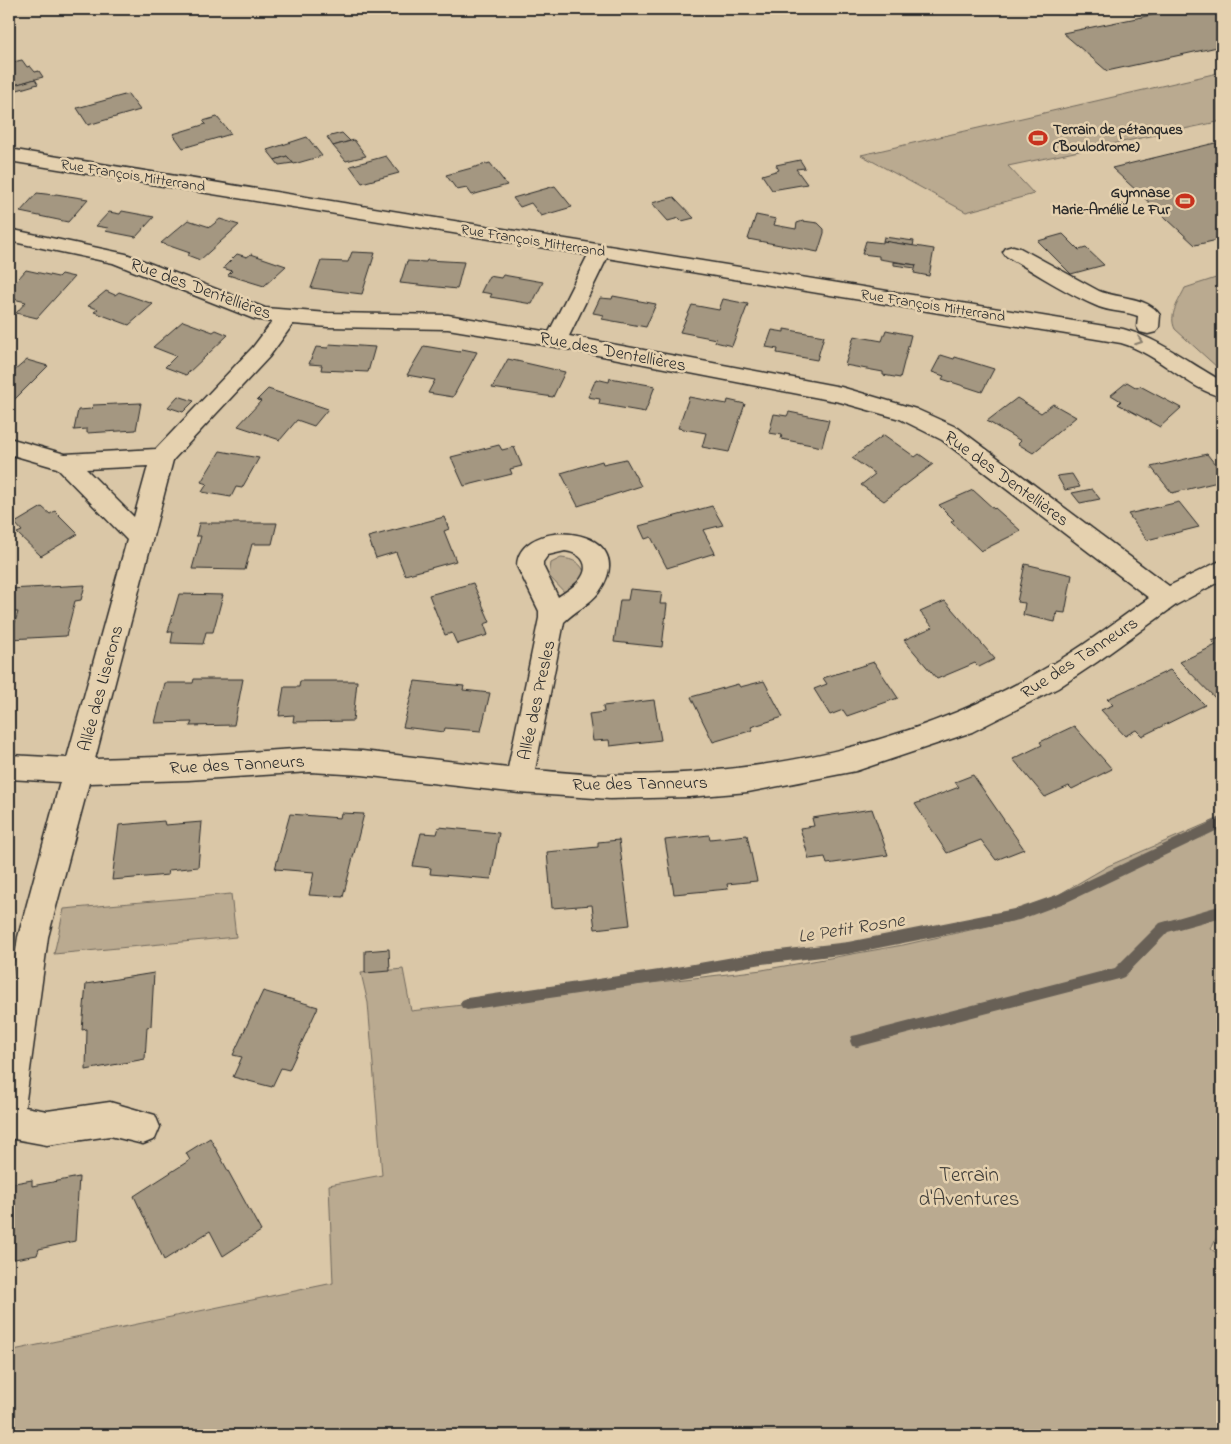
<svg xmlns="http://www.w3.org/2000/svg" width="1231" height="1444" font-family="'Indie Flower',sans-serif">
	<rect width="100%" height="100%" fill="#dac7a7"/>
	<filter id="ink" filterUnits="userSpaceOnUse"><feTurbulence type="fractalNoise" baseFrequency=".02" numOctaves="2"/><feDisplacementMap in="SourceGraphic" scale="10" xChannelSelector="R" yChannelSelector="G"/><feConvolveMatrix kernelMatrix="1 2 1 2 8 2 1 2 1" color-interpolation-filters="sRGB"/></filter>
	<g filter="url(#ink)">
		<g fill="#baaa90" stroke="#726a5e">
			<path d="M1222,72V121L1008,166L1034,194L966,212L861,155Z"/>
			<path d="M1222,276V367L1218,368L1175,329C1168,315 1179,301 1185,288Z"/>
			<path d="M561,558C573,559 583,563 585,576L568,596L549,576L551,563Z"/>
			<path d="M1222,817V1227L1211,1249L1222,1257V1435H9V1351L333,1283L329,1185L382,1175L368,1003L361,973L403,969L411,1011L762,970L903,945L1015,920L1108,866Z"/>
			<path d="M231,894L236,937L54,954L64,909Z"/>
		</g>
		<g fill="none" stroke-linecap="round" stroke-linejoin="round">
			<g fill="#676056" fill-rule="evenodd">
				<path d="M1222,817V828L1067,902L1019,920L848,954L762,964L659,982L467,1010L462,1008L460,1004L462,1000L467,998L659,970L762,952L848,942L1019,908L1059,894Z"/>
				<path d="M1222,905V917L1168,932L1124,977L1119,979L857,1047L852,1046L850,1041L852,1036L857,1035L1115,968L1160,923Z"/>
			</g>
		</g>
		<g fill="#a49781" stroke="#2b2b2b">
			<path d="M1181,9H1209L1222,19V46L1107,71L1063,33Z"/>
			<path d="M22,60L27,67L30,66L35,72L39,71L43,77L11,86L9,83V63Z"/>
			<path d="M35,79L38,84L14,91L11,86Z"/>
			<path d="M128,94L140,110L88,125L77,108Z"/>
			<path d="M217,117L231,134L183,148L173,134L206,124L203,121Z"/>
			<path d="M342,133L350,141L333,146L327,137Z"/>
			<path d="M307,137L322,156L294,164L287,156L275,160L267,150Z"/>
			<path d="M354,140L366,156L346,161L333,146Z"/>
			<path d="M1215,143L1222,149V239L1195,245L1112,168Z"/>
			<path d="M287,156L293,163L279,165L275,160Z"/>
			<path d="M386,156L399,173L362,183L350,166Z"/>
			<path d="M800,160L805,168L796,169L807,184L772,190L762,175L779,170L776,165Z"/>
			<path d="M490,163L507,185L472,195L467,188L457,190L446,175Z"/>
			<path d="M555,186L572,207L541,216L531,203L520,207L513,198Z"/>
			<path d="M37,193L54,195L56,194L88,199L68,222L20,212Z"/>
			<path d="M674,197L694,218L682,221L679,218L668,221L652,203Z"/>
			<path d="M122,211L154,217L136,237L105,231L108,228L96,226L109,212L120,214Z"/>
			<path d="M756,215L776,219L774,225L796,229L797,223L803,221L818,223L824,229V233L818,252L748,239Z"/>
			<path d="M220,219L239,225L200,260L187,255L190,253L161,243L188,220L210,227Z"/>
			<path d="M1063,234L1079,250L1086,248L1104,265L1071,274L1038,241Z"/>
			<path d="M884,237L914,241L913,246L883,241Z"/>
			<path d="M866,241L883,243V241L934,249L929,276L914,273L916,265L879,259V256L862,254Z"/>
			<path d="M352,252L375,253L362,294L311,288L321,261L348,262Z"/>
			<path d="M237,254L247,257L251,254L286,266L264,286L228,275L232,271L223,268Z"/>
			<path d="M427,260L464,262L457,289L400,283L407,261L426,262Z"/>
			<path d="M894,262L916,265L915,268L894,265Z"/>
			<path d="M26,270L58,277L61,274L74,277L37,318L16,313L26,302L9,298V289Z"/>
			<path d="M503,275L543,282L532,304L490,297L492,294L481,292L489,276L501,278Z"/>
			<path d="M106,291L115,295L119,292L153,304L129,325L94,312L98,309L88,306Z"/>
			<path d="M613,296L656,304L646,327L602,319L604,315L593,313L600,298L612,299Z"/>
			<path d="M723,299L748,304L732,346L715,342L716,339L680,332L692,305L719,310Z"/>
			<path d="M183,321L213,332L216,330L228,335L186,375L165,367L176,356L153,347Z"/>
			<path d="M784,329L824,336L817,360L777,353L778,349L766,347L772,330L784,332Z"/>
			<path d="M886,330L911,335L900,378L883,375V372L845,365L854,336L882,341Z"/>
			<path d="M329,344L375,347L368,372L321,370L322,365L309,364L316,347L328,348Z"/>
			<path d="M424,346L460,352L462,349L477,352L453,397L428,393L435,380L407,375Z"/>
			<path d="M941,355L954,359L955,357L994,369L982,392L942,379L944,376L932,372Z"/>
			<path d="M508,359L565,372L553,397L492,388Z"/>
			<path d="M27,360L48,366L9,405V370L14,371Z"/>
			<path d="M610,378L655,386L645,412L599,404L600,399L588,397L596,379L609,382Z"/>
			<path d="M1127,382L1137,388L1140,386L1181,408L1160,427L1118,404L1121,401L1111,395Z"/>
			<path d="M268,389L328,409L314,426L297,420L280,440L238,426L261,401L257,400Z"/>
			<path d="M178,396L194,401L183,412L168,407Z"/>
			<path d="M689,397L727,404L728,400L745,404L729,452L702,447L706,433L678,428Z"/>
			<path d="M1017,398L1041,413L1053,404L1076,417L1033,453L1018,444L1021,441L987,421Z"/>
			<path d="M141,403L136,430L87,433V429L74,430L78,410L92,409L93,405Z"/>
			<path d="M789,412L829,420L822,447L781,439L782,435L769,433L774,414L787,416Z"/>
			<path d="M884,435L915,457L919,454L933,464L884,501L861,485L875,474L852,458Z"/>
			<path d="M499,445L502,450L514,447L522,466L510,469L512,474L464,486L451,457Z"/>
			<path d="M220,451L259,458L242,488L236,487L231,497L202,492L207,484L201,482Z"/>
			<path d="M1207,454L1222,473V481L1172,493L1151,467Z"/>
			<path d="M626,459L641,486L578,506L561,473L602,461L603,464Z"/>
			<path d="M1072,474L1080,487L1065,490L1057,476Z"/>
			<path d="M1092,489L1100,499L1080,503L1072,493Z"/>
			<path d="M973,490L994,509L995,508L1021,531L981,551L951,522L954,520L939,505Z"/>
			<path d="M1179,502L1199,527L1147,540L1128,514Z"/>
			<path d="M712,506L723,525L703,530L715,553L667,568L651,537L645,539L639,526Z"/>
			<path d="M42,507L50,514L55,511L78,534L41,556L17,533L22,531L15,523Z"/>
			<path d="M444,517L449,529L444,531L456,561L405,575L396,552L376,558L368,537Z"/>
			<path d="M199,523H277L272,544H252L245,570L192,569L201,536H196Z"/>
			<path d="M1025,564L1072,575L1065,613L1057,612L1055,622L1023,615L1025,603L1017,602Z"/>
			<path d="M473,583L490,622L484,624L488,635L457,644L452,633L445,635L429,595Z"/>
			<path d="M85,585L81,600L75,601L66,636L10,639L18,612H9V589Z"/>
			<path d="M630,589L662,592L660,604H667L662,647L614,642L620,600H628Z"/>
			<path d="M179,594L223,595L213,632H206L203,644L171,643L173,632H168Z"/>
			<path d="M945,601L995,659L979,667L975,663L937,679L904,640L933,627L920,612Z"/>
			<path d="M1222,637V702L1220,703L1180,662L1216,645L1212,641Z"/>
			<path d="M874,662L898,698L847,716L843,710L830,715L814,689L827,684L823,678Z"/>
			<path d="M1170,670L1205,705L1142,736L1136,730L1125,736L1101,710L1113,705L1107,699Z"/>
			<path d="M194,679H243L234,725L190,726L192,722L155,723L165,683H193Z"/>
			<path d="M300,681H357L353,721L293,722L294,715L279,716L284,687H299Z"/>
			<path d="M415,681L464,686L463,690L490,693L481,731L445,728L444,732L403,727Z"/>
			<path d="M764,681L783,717L751,727L753,730L713,742L691,697L738,684L740,687Z"/>
			<path d="M654,700L661,740L610,746L609,740L593,741L589,714L604,712L603,706Z"/>
			<path d="M1074,726L1112,769L1072,789L1069,786L1045,797L1013,759L1042,745L1040,742Z"/>
			<path d="M973,775L1024,849L996,860L981,840L947,853L915,804L959,787L955,782Z"/>
			<path d="M872,809L888,855L827,864L825,857L809,859L800,828L814,826L812,818Z"/>
			<path d="M341,813L364,814L343,897L309,895L314,872L275,869L290,814L340,818Z"/>
			<path d="M164,821L165,825L202,822L198,867L169,870L168,875L112,880L119,825Z"/>
			<path d="M439,827L499,833L491,879L430,874L431,868L413,866L421,833L437,834Z"/>
			<path d="M709,835L710,839L747,835L757,881L727,884L728,889L674,894L665,840Z"/>
			<path d="M619,840L630,925L595,929L592,905L552,908L547,852L598,847V842Z"/>
			<path d="M389,949L390,971L365,973V951Z"/>
			<path d="M154,973L151,1026L147,1027L145,1059L86,1070L87,1029L82,1030L86,984Z"/>
			<path d="M263,991L318,1007L289,1070L281,1068L272,1087L233,1077L242,1057L233,1055Z"/>
			<path d="M210,1138L261,1231L223,1256L210,1231L164,1260L134,1196L190,1160L186,1153Z"/>
			<path d="M79,1177L75,1241L39,1249L37,1255L9,1260V1184L32,1180V1186Z"/>
		</g>
		<g fill="none" stroke-linecap="round" stroke-linejoin="round">
			<g stroke="#2b2b2b" stroke-width="3">
				<g id="minor">
					<path d="M9,149L1123,329C1162,340 1187,362 1222,381V397C1188,389 1159,354 1121,343L607,258L569,336L841,387L916,409L958,428L1169,586L1222,560V580L1176,605L1097,662L1058,688L972,732L856,771L748,792L689,797L610,799L519,793L362,775L310,772L188,780L89,783L48,937L25,1107L47,1111L110,1102L155,1115L160,1127L155,1139L143,1144L110,1136L47,1145L9,1138V996L18,937L60,782L9,779V755L67,758L127,540L57,468L9,454V438L65,454L156,449L253,347L272,322L254,319L113,263L9,241V229L126,254L265,308L328,313L448,315L549,332L588,255L9,161ZM293,324L328,327L448,329L556,347L840,402L900,419L942,440L1149,598C1113,623 1078,651 1039,672C909,746 760,776 611,775C586,775 560,772 535,770L564,622C575,611 590,604 599,592C645,526 518,514 517,566L539,611V618L508,768L362,751L310,748L188,756L95,759L173,460L269,357ZM148,466L134,517L86,469ZM565,551C583,553 592,567 578,582C572,588 565,592 558,597L543,566V562L548,555Z"/>
					<path d="M1013,246L1020,248L1099,291C1119,299 1147,296 1160,315L1159,327L1156,332L1148,334L1140,332L1137,327L1138,316C1125,311 1112,312 1099,307C1067,294 1036,273 1006,256L1003,252L1006,248Z"/>
				</g>
			</g>
			<use href="#minor" fill="#e5d1af" fill-rule="evenodd"/>
		</g>
		<defs><path id="oneway-chevron" d="M-2-3.5L2.5 0L-2 3.5" fill="none" stroke-width="1.6" stroke-linecap="round" stroke-linejoin="round" transform="scale(1.25)"/></defs>
		<use stroke="#887e6d" href="#oneway-chevron" transform="translate(1139 341) rotate(20)"/>
	</g>
	<defs>
		<g id="stadium-bare" transform="scale(1.5)"><path d="M0-5a6.5 5 0 1 0 0 10a6.5 5 0 1 0 0-10ZM-3.5-1.8h7v3.6h-7Z" fill="#c8321e" stroke="#e5d1af" stroke-width="2.5" paint-order="stroke"/></g>
	</defs>
	<g fill-rule="evenodd">
		<use href="#stadium-bare" x="1038" y="138"/>
		<use href="#stadium-bare" x="1185" y="201"/>
	</g>
	<g text-anchor="middle" stroke-width="5" stroke-linejoin="round" paint-order="stroke">
		<g font-size="15" font-weight="bold" fill="#2b2b2b" stroke="#e5d1af" text-anchor="start">
			<text x="1053" y="134">Terrain de pétanques<tspan x="1053" dy="17">(Boulodrome)</tspan></text>
			<text x="1170" y="197" text-anchor="end">Gymnase<tspan x="1170" dy="17">Marie-Amélie Le Fur</tspan></text>
		</g>
		<g font-size="15" fill="#2b2b2b" stroke="#e5d1af">
			<text transform="translate(133 175) rotate(9)" y="5">Rue François Mitterrand</text>
			<text transform="translate(533 240) rotate(9)" y="5">Rue François Mitterrand</text>
			<text transform="translate(933 305) rotate(9)" y="5">Rue François Mitterrand</text>
		</g>
		<g font-size="18" fill="#2b2b2b" stroke="#e5d1af">
			<text transform="translate(201 288) rotate(20)" y="6">Rue des Dentellières</text>
			<text transform="translate(613 351) rotate(11)" y="6">Rue des Dentellières</text>
			<text transform="translate(1007 478) rotate(36)" y="6">Rue des Dentellières</text>
			<text transform="translate(1079 657) rotate(-33)" y="6">Rue des Tanneurs</text>
			<text transform="translate(100 688) rotate(-75)" y="6">Allée des Liserons</text>
			<text transform="translate(536 700) rotate(-78)" y="6">Allée des Presles</text>
			<text transform="translate(237 764) rotate(-3)" y="6">Rue des Tanneurs</text>
			<text transform="translate(640 783) rotate(-1)" y="6">Rue des Tanneurs</text>
		</g>
		<g font-size="19" font-style="italic" fill="#44413d" stroke="#e5d1af">
			<text transform="translate(851 927) rotate(-9)" y="7">Le Petit Rosne</text>
		</g>
		<g font-size="21" fill="#403e3a" stroke="#e5d1af">
			<text x="969" y="1181">Terrain<tspan x="969" dy="24">d'Aventures</tspan></text>
		</g>
	</g>
	<rect width="1231" height="1444" fill="none" stroke="#e5d1af" stroke-width="30"/>
	<rect x="15" y="15" width="1201" height="1414" fill="none" stroke="#2b2b2b" stroke-width="2" filter="url(#ink)"/>
</svg>
